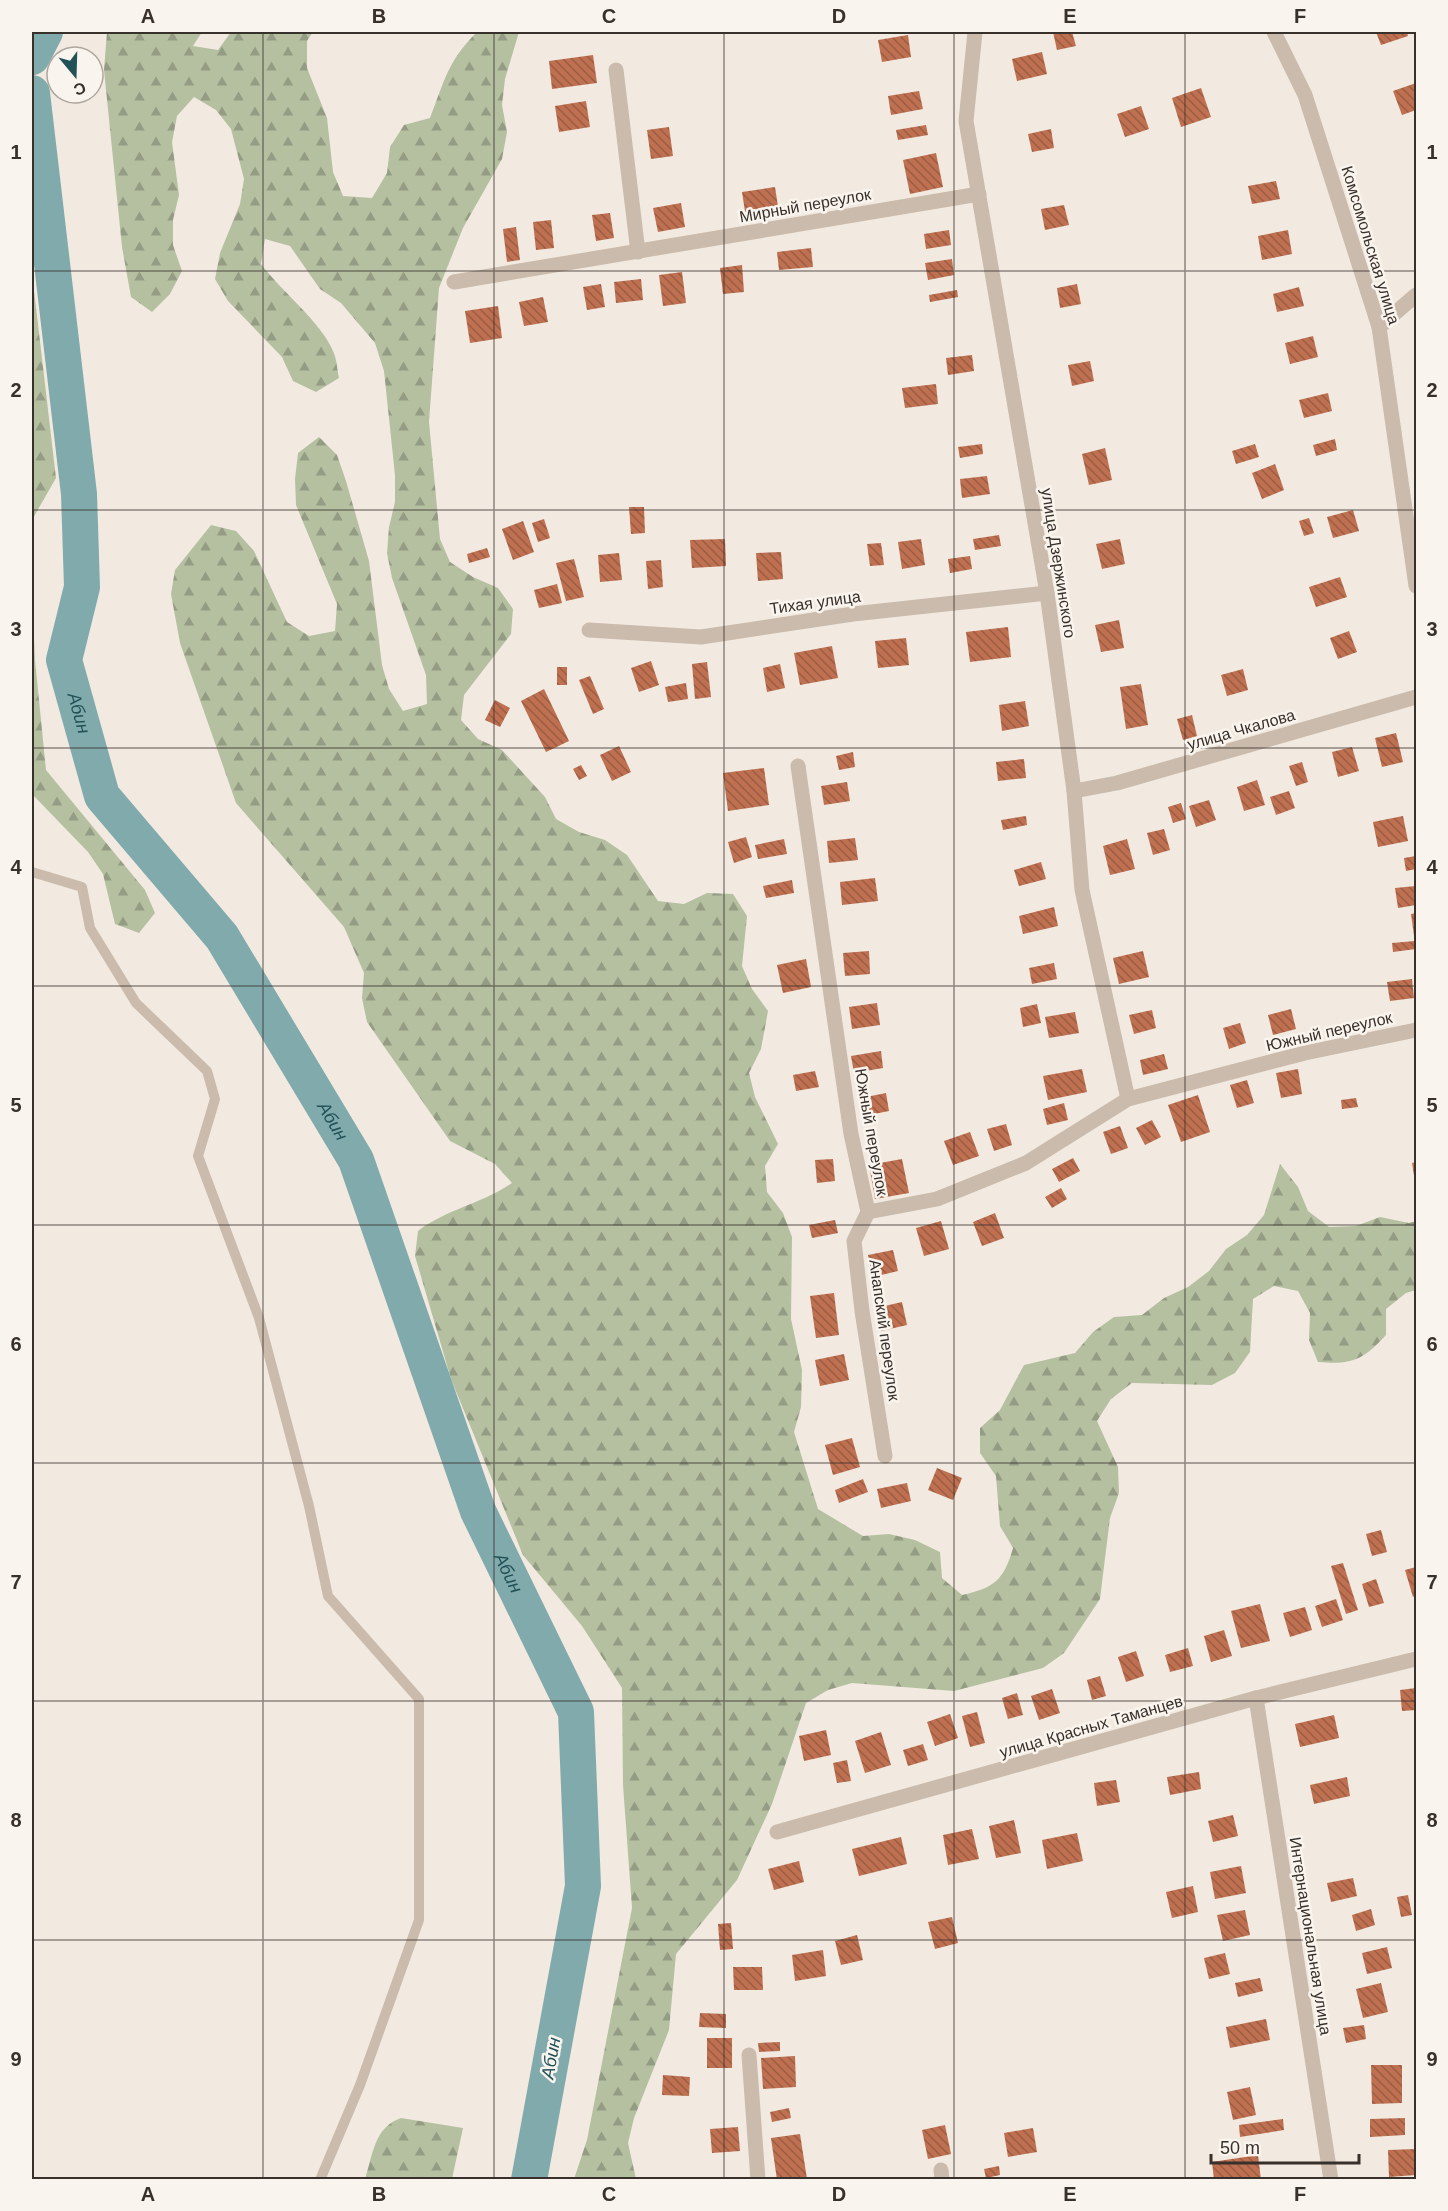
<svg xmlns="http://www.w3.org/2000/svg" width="1448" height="2211" font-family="Helvetica,sans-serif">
	<defs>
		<pattern id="forest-firs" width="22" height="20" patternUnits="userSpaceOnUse" patternTransform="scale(1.5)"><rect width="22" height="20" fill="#b5c0a1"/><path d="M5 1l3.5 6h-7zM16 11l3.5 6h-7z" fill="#949c83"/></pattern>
		<pattern id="building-back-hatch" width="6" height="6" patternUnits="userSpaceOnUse" patternTransform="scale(1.5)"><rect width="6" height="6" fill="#bf7051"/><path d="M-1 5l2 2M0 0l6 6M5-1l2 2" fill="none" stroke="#9c5c43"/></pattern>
	</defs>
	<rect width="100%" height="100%" fill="#f2eae0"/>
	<g fill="url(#forest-firs)">
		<path d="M107,32H202L193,46L218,50L231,32H313L307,41V68L327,118L333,172L343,196L372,198L387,173L390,147L404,125L430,118C445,80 447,62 477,32H519L505,79L502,105L507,132L502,159L463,228L439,288L429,422L440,539L450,562L473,577L498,588L513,609L511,634L464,695L461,720L478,739L502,750L545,797L556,819L579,832L605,840L627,855L658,901L684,904L707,893L733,894L747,916L742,966L752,989L768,1011L761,1049L749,1073L755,1097L778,1144L765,1166L767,1192L783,1213L792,1237L791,1319L802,1370L801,1407L794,1432L818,1509L863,1536L889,1534L915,1540L940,1552L942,1578L962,1595C994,1588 1004,1580 1013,1548L1000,1526L996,1476L980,1453V1428L1000,1410L1024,1365L1075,1353L1093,1332L1114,1317L1142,1315L1164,1298L1188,1287L1209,1271L1226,1249L1247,1235L1264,1215L1280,1164L1298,1187L1308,1211L1329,1227L1356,1226L1380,1217L1409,1223L1416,1221V1290L1406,1293L1386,1309V1335C1363,1360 1352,1365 1318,1362L1309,1340L1310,1313L1298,1291L1274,1286L1253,1299L1250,1352L1235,1373L1212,1385L1132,1383L1111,1399L1097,1421L1118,1467L1119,1493L1110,1518L1100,1599L1064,1653L1043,1668L954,1691L852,1683L828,1690L806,1703L772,1804L737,1880L676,1954L669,2030L634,2118L628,2143L636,2179H574L587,2140L632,1908L623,1785L622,1688L582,1626L523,1555L451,1379L415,1256L418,1231C449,1208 482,1204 512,1183L495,1164L450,1141L367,1022L362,998L364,973L344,927L236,803L180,643L171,594L175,570L211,525L236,531L254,551L287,622L309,636L335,631L337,604L296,505L295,479L298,453L319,437L337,455L346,481L369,561L382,665L389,689L403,711L427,704L426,675L392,578L387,553L389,527L395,502V475L384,371L375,343L341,303L320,289L290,246L265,239L261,264C281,291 321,322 333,351C337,359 337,370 339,378L316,392L293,381L282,357L228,301L215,279L220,253L240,204L244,179L231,129L216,110L194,97L177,116L172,142L179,195L173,220V245L182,271L170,294L152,312L131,297L122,247L104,70Z"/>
		<path d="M32,273L56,478L32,520Z"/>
		<path d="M32,594L35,660L46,770L145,890L155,913L139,933L115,924L103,874L88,852L32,794Z"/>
		<path d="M401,2118L463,2128L452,2179H365C373,2155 374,2127 401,2118Z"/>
	</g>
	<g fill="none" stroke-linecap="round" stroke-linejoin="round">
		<g stroke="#81aaad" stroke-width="36">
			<path d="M32,57L45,32"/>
			<path id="s1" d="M32,93L79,494L82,587L64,660L102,796L222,937L356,1160L478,1511L576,1712L583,1886L529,2180"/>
		</g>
	</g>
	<g fill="url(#building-back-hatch)">
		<path d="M1053,32H1072L1076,46L1057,50Z"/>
		<path d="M1376,32H1407L1408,36L1381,45Z"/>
		<path d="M908,35L911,57L882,62L878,40Z"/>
		<path d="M1042,52L1047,74L1017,81L1012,59Z"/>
		<path d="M593,55L597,83L552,89L549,61Z"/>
		<path d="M1416,83V110L1402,115L1393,91Z"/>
		<path d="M1201,88L1211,117L1181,127L1172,98Z"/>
		<path d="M919,91L923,109L891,115L888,96Z"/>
		<path d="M586,101L590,127L559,132L555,106Z"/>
		<path d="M1141,106L1149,129L1125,137L1117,114Z"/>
		<path d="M926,125L928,135L898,140L896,130Z"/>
		<path d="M669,127L673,156L651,159L647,130Z"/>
		<path d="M1051,129L1054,148L1032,152L1028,134Z"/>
		<path d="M936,153L943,187L910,194L903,160Z"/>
		<path d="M1276,181L1280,199L1252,204L1248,186Z"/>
		<path d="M775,187L779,213L746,218L742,192Z"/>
		<path d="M681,203L685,227L658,232L653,208Z"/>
		<path d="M1064,205L1069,225L1045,230L1041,209Z"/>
		<path d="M610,213L614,238L596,241L592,215Z"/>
		<path d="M551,220L554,248L536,250L533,222Z"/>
		<path d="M516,227L520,260L507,262L503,229Z"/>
		<path d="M949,230L951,245L926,249L924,234Z"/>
		<path d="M1288,230L1292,254L1262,260L1258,236Z"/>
		<path d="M811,248L813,267L779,270L777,252Z"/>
		<path d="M952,259L954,275L928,280L925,263Z"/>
		<path d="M742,265L744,292L723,294L720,268Z"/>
		<path d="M682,272L686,303L663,306L659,275Z"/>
		<path d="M641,279L643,300L616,303L614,282Z"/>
		<path d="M601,284L605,307L587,310L583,287Z"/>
		<path d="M1077,284L1081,304L1060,308L1057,288Z"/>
		<path d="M1299,287L1304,306L1277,312L1273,294Z"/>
		<path d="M957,290L958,297L930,302L929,295Z"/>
		<path d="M543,297L548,322L524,326L519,302Z"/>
		<path d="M498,306L502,338L470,343L465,311Z"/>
		<path d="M1313,336L1318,357L1290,364L1285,343Z"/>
		<path d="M972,355L974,371L948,375L946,358Z"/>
		<path d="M1090,361L1094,381L1072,386L1068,365Z"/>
		<path d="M936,384L938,404L905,408L902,388Z"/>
		<path d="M1328,393L1332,411L1304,418L1299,400Z"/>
		<path d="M1335,439L1337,450L1316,456L1313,445Z"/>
		<path d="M982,444L983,454L960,458L958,447Z"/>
		<path d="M1255,444L1259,457L1236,464L1232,451Z"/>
		<path d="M1105,448L1112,480L1089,485L1082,454Z"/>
		<path d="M1275,464L1284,490L1262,499L1252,473Z"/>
		<path d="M987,476L990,494L962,498L960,479Z"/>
		<path d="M629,507H644L645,533L631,534Z"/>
		<path d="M1353,510L1359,531L1333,538L1327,517Z"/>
		<path d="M1309,518L1314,533L1304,536L1299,521Z"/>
		<path d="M544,519L550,538L538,542L532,523Z"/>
		<path d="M523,521L534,552L513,560L502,529Z"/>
		<path d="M999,535L1001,546L975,550L973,539Z"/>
		<path d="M725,539L726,566L692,568L690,540Z"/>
		<path d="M921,539L925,565L902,569L898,542Z"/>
		<path d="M1120,539L1125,564L1102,569L1096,544Z"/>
		<path d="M881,543L884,565L870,566L867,544Z"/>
		<path d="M487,548L490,557L469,563L467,554Z"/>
		<path d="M781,552L783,579L758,581L756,553Z"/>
		<path d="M619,553L622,580L600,582L598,555Z"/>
		<path d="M970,556L972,569L950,573L948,559Z"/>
		<path d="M574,559L584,597L566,601L556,563Z"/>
		<path d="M661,560L663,587L648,589L646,561Z"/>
		<path d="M1340,577L1347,597L1316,607L1309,587Z"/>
		<path d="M557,584L562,603L539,608L534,590Z"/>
		<path d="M1119,620L1124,648L1101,652L1095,625Z"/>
		<path d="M1008,627L1011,657L970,662L966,632Z"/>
		<path d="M1349,631L1357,652L1338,659L1330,638Z"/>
		<path d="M906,638L909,665L878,668L875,641Z"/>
		<path d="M832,646L838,678L800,685L794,653Z"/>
		<path d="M651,661L659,685L639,692L631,668Z"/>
		<path d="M707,662L711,697L695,699L692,664Z"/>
		<path d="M780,664L785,688L767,692L763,668Z"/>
		<rect x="557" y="667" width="10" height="18"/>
		<path d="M1243,669L1248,690L1227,696L1221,675Z"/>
		<path d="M590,676L604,709L593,714L579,680Z"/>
		<path d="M686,683L688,699L668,702L665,687Z"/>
		<path d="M1141,684L1148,725L1126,729L1120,687Z"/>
		<path d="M544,689L569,741L546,752L521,701Z"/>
		<path d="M495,700L510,708L500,727L485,720Z"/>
		<path d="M1025,701L1029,726L1002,731L999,705Z"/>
		<path d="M1192,715L1197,736L1183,740L1177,719Z"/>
		<path d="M1396,733L1403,762L1382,767L1375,738Z"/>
		<path d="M619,746L631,772L612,781L600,755Z"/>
		<path d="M1352,747L1359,771L1338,777L1332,752Z"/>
		<path d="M853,752L855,767L839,770L836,756Z"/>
		<path d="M1024,759L1026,778L998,781L996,762Z"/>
		<path d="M1302,762L1308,782L1296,786L1289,766Z"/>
		<path d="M581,765L587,776L579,780L573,769Z"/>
		<path d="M764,768L769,805L728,811L723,773Z"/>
		<path d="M1257,780L1265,805L1244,811L1237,787Z"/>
		<path d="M847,782L850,801L824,805L821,786Z"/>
		<path d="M1289,791L1295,808L1276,815L1270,797Z"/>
		<path d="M1209,800L1216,820L1196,827L1189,806Z"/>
		<path d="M1181,803L1186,819L1173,823L1168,807Z"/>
		<path d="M1026,816L1027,825L1003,830L1001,820Z"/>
		<path d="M1403,816L1408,841L1378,847L1373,822Z"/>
		<path d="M1164,829L1170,850L1153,855L1147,833Z"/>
		<path d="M746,837L752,857L734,863L728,842Z"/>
		<path d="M855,838L858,860L829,863L827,841Z"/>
		<path d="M784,839L787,854L758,859L755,845Z"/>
		<path d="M1127,839L1135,869L1110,875L1103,846Z"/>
		<path d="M1416,856V869L1406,871L1404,858Z"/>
		<path d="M1041,862L1046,879L1019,886L1014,870Z"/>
		<path d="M875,878L878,901L842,905L840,882Z"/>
		<path d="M792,880L794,893L766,898L763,886Z"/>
		<path d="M1416,886V905L1398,908L1395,888Z"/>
		<path d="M1054,907L1058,926L1023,934L1019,916Z"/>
		<path d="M1416,913V936H1414L1411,914Z"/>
		<path d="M1415,941L1416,949L1393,952L1392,943Z"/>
		<path d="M869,951L870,974L845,976L843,953Z"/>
		<path d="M1143,951L1149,977L1119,984L1113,958Z"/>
		<path d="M806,959L811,987L783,993L777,965Z"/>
		<path d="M1054,963L1057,979L1032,984L1029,968Z"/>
		<path d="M1412,979L1414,998L1390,1001L1387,982Z"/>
		<path d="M877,1003L880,1025L852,1029L849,1007Z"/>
		<path d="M1037,1004L1041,1023L1023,1027L1020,1008Z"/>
		<path d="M1291,1009L1296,1029L1273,1035L1268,1015Z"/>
		<path d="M1152,1010L1156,1028L1134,1034L1129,1015Z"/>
		<path d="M1075,1012L1079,1033L1049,1038L1045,1017Z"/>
		<path d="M1240,1023L1246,1043L1229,1049L1223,1028Z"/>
		<path d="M881,1051L883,1068L854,1073L851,1056Z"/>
		<path d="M1164,1054L1168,1069L1143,1075L1140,1060Z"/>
		<path d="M1082,1069L1087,1092L1048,1100L1043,1076Z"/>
		<path d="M1298,1069L1302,1094L1281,1098L1276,1073Z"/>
		<path d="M815,1071L819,1087L796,1091L793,1075Z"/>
		<path d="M1247,1080L1254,1103L1237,1108L1230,1085Z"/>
		<path d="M886,1093L889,1111L864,1116L861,1098Z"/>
		<path d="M1198,1095L1210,1132L1181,1142L1168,1105Z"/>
		<path d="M1356,1098L1358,1107L1342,1109L1341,1100Z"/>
		<path d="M1064,1103L1068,1120L1047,1125L1043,1109Z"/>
		<path d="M1152,1120L1161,1137L1145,1145L1136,1128Z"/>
		<path d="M1006,1124L1012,1145L994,1151L987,1129Z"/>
		<path d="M1120,1126L1128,1148L1111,1154L1103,1132Z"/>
		<path d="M970,1132L979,1156L953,1165L944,1141Z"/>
		<path d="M1073,1158L1080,1171L1059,1182L1052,1169Z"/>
		<path d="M833,1159L835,1181L817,1183L815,1160Z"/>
		<path d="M902,1159L909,1193L875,1199L869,1165Z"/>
		<path d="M1416,1162V1182H1415L1412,1163Z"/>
		<path d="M1061,1188L1067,1199L1052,1208L1045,1197Z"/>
		<path d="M995,1213L1004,1238L982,1246L973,1222Z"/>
		<path d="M835,1220L838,1233L812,1238L809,1225Z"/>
		<path d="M941,1221L949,1249L924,1256L916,1228Z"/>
		<path d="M893,1250L898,1271L873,1277L868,1255Z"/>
		<path d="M834,1293L839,1335L816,1338L810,1296Z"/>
		<path d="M902,1302L907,1325L881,1331L876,1308Z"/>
		<path d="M844,1354L849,1380L820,1386L815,1360Z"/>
		<path d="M852,1438L860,1467L833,1475L825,1445Z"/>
		<path d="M937,1468L962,1478L953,1500L928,1490Z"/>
		<path d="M863,1479L868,1492L839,1503L835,1490Z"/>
		<path d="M907,1483L911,1501L881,1508L877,1489Z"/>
		<path d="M1381,1530L1387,1552L1372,1556L1366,1534Z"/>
		<path d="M1343,1563L1358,1610L1346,1614L1331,1566Z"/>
		<path d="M1416,1567V1595L1413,1597L1405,1570Z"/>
		<path d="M1376,1579L1384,1603L1369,1607L1362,1584Z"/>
		<path d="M1336,1599L1343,1620L1322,1627L1315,1606Z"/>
		<path d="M1260,1604L1270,1641L1241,1648L1231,1611Z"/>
		<path d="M1305,1607L1312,1630L1290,1637L1283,1613Z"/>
		<path d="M1224,1630L1232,1656L1211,1662L1204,1636Z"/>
		<path d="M1188,1648L1193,1666L1170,1672L1165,1655Z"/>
		<path d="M1136,1651L1144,1676L1126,1682L1118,1657Z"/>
		<path d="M1100,1676L1106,1696L1092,1700L1087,1680Z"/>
		<path d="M1416,1688V1710L1402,1711L1400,1690Z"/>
		<path d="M1052,1689L1060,1713L1039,1720L1031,1696Z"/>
		<path d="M1017,1693L1023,1715L1008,1719L1002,1698Z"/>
		<path d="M977,1712L985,1743L970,1747L962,1716Z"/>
		<path d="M950,1714L958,1738L935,1746L927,1722Z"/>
		<path d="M1334,1715L1339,1738L1300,1747L1295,1724Z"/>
		<path d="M826,1730L831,1755L804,1761L799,1736Z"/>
		<path d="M881,1732L891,1765L865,1773L855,1741Z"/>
		<path d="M923,1744L928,1760L908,1766L903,1750Z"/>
		<path d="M847,1760L851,1781L837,1783L833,1763Z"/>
		<path d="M1199,1772L1201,1789L1170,1795L1167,1777Z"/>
		<path d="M1347,1777L1350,1796L1314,1804L1310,1785Z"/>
		<path d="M1116,1780L1120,1802L1097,1806L1094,1783Z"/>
		<path d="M1233,1815L1238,1836L1213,1842L1208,1821Z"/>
		<path d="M1014,1820L1021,1853L996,1858L989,1826Z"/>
		<path d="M972,1829L979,1859L948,1865L943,1835Z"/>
		<path d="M1077,1833L1083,1861L1047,1869L1042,1840Z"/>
		<path d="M901,1837L907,1864L859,1876L852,1849Z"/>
		<path d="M799,1861L804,1882L774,1890L768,1869Z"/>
		<path d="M1241,1866L1246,1893L1215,1899L1210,1872Z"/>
		<path d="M1353,1878L1357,1896L1331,1902L1327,1883Z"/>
		<path d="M1193,1886L1198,1912L1172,1918L1166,1892Z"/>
		<path d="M1408,1895L1412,1915L1401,1917L1397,1897Z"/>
		<path d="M1371,1909L1375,1925L1356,1931L1352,1915Z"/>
		<path d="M1245,1910L1250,1935L1223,1941L1217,1915Z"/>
		<path d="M952,1917L958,1943L935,1949L928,1922Z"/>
		<path d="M731,1923L733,1949L720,1950L718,1924Z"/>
		<path d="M857,1935L863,1960L841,1965L835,1941Z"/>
		<path d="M1387,1947L1392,1968L1367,1974L1362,1953Z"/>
		<path d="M823,1950L826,1976L795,1981L792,1955Z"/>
		<path d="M1225,1953L1230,1974L1209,1979L1204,1958Z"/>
		<path d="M733,1967H762L763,1990H734Z"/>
		<path d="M1260,1978L1263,1991L1238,1997L1235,1983Z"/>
		<path d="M1381,1983L1388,2012L1363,2018L1356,1989Z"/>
		<path d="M700,2013L726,2014V2028L699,2027Z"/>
		<path d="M1266,2019L1270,2040L1230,2048L1226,2027Z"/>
		<path d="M1364,2025L1366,2039L1346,2043L1343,2028Z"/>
		<rect x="707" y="2038" width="25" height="30"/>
		<path d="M780,2042V2051L759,2052L758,2043Z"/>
		<path d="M795,2056L796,2087L763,2089L761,2058Z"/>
		<path d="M1371,2065H1402V2103L1372,2104Z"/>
		<path d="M663,2075L690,2077L689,2096L662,2095Z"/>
		<path d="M1250,2087L1256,2115L1233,2120L1227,2092Z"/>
		<path d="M789,2108L791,2118L772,2122L770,2112Z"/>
		<path d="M1405,2118V2135L1370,2137V2119Z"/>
		<path d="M1283,2119L1284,2130L1240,2137L1239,2125Z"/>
		<path d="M945,2125L951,2154L928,2159L922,2130Z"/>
		<path d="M738,2127L740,2151L712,2153L710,2129Z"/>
		<path d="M1033,2128L1037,2152L1008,2157L1004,2133Z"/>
		<path d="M800,2134L807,2179L777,2180L771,2138Z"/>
		<path d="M1416,2149V2175L1389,2177L1388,2150Z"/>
		<path d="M1258,2155L1261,2180H1214L1212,2162Z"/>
		<path d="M999,2166L1000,2175L986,2178L984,2169Z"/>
	</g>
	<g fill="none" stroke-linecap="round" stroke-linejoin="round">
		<path stroke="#cabbac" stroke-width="10" d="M32,872L82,887L90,928L136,1003L207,1071L215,1099L198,1156L259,1318L309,1506L328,1596L419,1699V1920L360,2085L320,2180"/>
		<g stroke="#cabbac" stroke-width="15">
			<path d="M975,32L966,121L1047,593L1074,791L1082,890L1128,1099"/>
			<path d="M1274,32L1305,95L1379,327L1416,586"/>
			<path d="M616,70L638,252"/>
			<path d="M454,282L979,194"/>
			<path d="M1379,327L1416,295"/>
			<path d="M589,630L701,637L853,614L1047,593"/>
			<path d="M798,766L851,1134L868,1212"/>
			<path d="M1074,791L1117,783L1416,697"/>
			<path d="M868,1212L937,1199L1026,1163L1128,1099L1305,1053L1416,1030"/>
			<path d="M868,1212L854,1241L862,1311L885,1456"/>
			<path d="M1256,1698L1331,2180"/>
			<path d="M777,1832L1256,1698L1416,1659"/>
			<path d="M749,2055L758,2180"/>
			<path d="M941,2170L942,2180"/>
		</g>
	</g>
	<path fill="none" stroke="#38302b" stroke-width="1.5" stroke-opacity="0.55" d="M263,32V2180M494,32V2180M724,32V2180M954,32V2180M1185,32V2180M32,271H1416M32,510H1416M32,748H1416M32,986H1416M32,1225H1416M32,1463H1416M32,1701H1416M32,1940H1416"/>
	<g text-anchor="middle" stroke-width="5" stroke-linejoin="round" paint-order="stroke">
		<g font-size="16" fill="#38302b" stroke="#f9f4ed">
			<text transform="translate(805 205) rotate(-10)" y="6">Мирный переулок</text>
			<text transform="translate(1371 245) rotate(73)" y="6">Комсомольская улица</text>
			<text transform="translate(1059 563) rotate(81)" y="6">улица Дзержинского</text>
			<text transform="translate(815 602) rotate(-8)" y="6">Тихая улица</text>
			<text transform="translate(1241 729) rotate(-16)" y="6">улица Чкалова</text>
			<text transform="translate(1329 1031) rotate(-13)" y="6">Южный переулок</text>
			<text transform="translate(872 1132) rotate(80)" y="6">Южный переулок</text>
			<text transform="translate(885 1330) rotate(82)" y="6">Анапский переулок</text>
			<text transform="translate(1091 1726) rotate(-16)" y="6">улица Красных Таманцев</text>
			<text transform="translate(1311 1936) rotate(81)" y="6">Интернациональная улица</text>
		</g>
		<g font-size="18" font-style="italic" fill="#225258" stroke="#f9f4ed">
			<text dy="6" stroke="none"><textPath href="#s1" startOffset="627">Абин</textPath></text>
			<text dy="6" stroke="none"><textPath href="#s1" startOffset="1113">Абин</textPath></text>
			<text dy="6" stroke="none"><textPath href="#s1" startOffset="1599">Абин</textPath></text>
			<text transform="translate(551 2058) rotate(-80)" y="6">Абин</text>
		</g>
	</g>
	<rect width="1448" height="2211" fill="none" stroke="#f9f4ed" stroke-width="66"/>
	<g transform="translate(75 75) rotate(161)"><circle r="28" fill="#f9f4ed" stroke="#aca69f" stroke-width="1.5"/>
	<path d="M0-4.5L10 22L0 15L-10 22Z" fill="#225258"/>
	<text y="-9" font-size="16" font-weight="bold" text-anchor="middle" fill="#38302b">С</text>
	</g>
	<path d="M1211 2154v9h148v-9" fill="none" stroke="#38302b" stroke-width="3"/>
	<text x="1220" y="2154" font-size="18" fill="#38302b" stroke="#f9f4ed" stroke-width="4.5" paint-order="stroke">50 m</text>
	<rect x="33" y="33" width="1382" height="2145" fill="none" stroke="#38302b" stroke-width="2"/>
	<g font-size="20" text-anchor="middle" font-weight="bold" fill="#38302b">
		<text x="148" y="23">A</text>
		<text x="379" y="23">B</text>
		<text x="609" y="23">C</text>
		<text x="839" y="23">D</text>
		<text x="1070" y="23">E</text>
		<text x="1300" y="23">F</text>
		<text x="16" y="159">1</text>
		<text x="1432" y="159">1</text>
		<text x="16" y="397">2</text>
		<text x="1432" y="397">2</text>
		<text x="16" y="636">3</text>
		<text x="1432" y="636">3</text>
		<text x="16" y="874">4</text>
		<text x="1432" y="874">4</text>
		<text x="16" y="1112">5</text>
		<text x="1432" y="1112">5</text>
		<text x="16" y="1351">6</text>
		<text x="1432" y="1351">6</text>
		<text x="16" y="1589">7</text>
		<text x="1432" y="1589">7</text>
		<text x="16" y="1827">8</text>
		<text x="1432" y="1827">8</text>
		<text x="16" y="2066">9</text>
		<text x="1432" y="2066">9</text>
		<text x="148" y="2201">A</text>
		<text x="379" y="2201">B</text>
		<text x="609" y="2201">C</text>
		<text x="839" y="2201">D</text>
		<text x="1070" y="2201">E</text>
		<text x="1300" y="2201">F</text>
	</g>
</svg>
